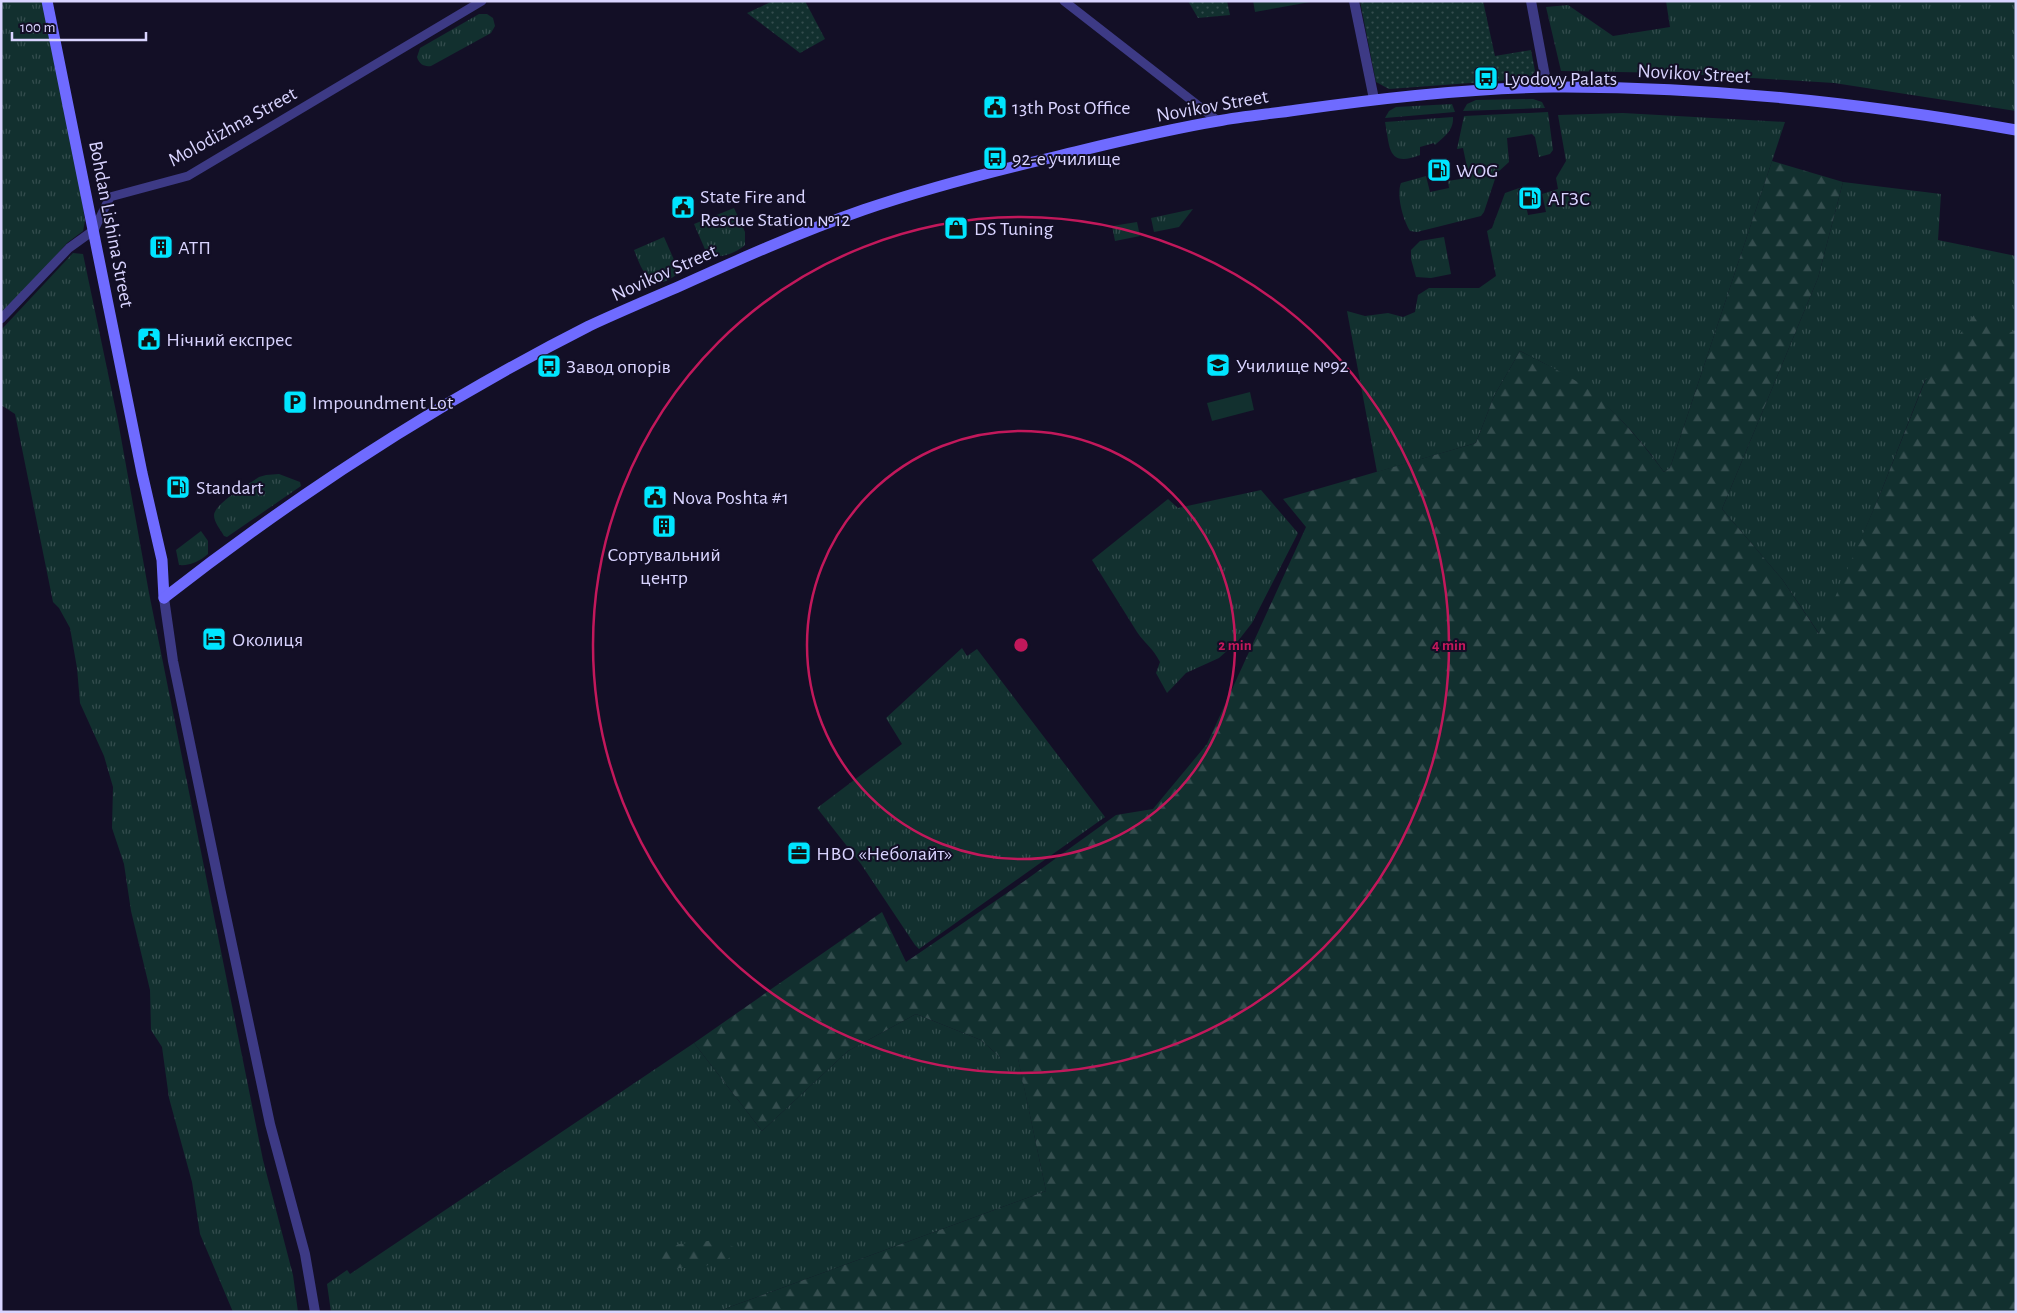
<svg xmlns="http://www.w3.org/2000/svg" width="2017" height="1313" font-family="'Alegreya Sans',sans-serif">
	<defs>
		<pattern id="grass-tufts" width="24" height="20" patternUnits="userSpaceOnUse" patternTransform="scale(1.25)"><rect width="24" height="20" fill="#12302f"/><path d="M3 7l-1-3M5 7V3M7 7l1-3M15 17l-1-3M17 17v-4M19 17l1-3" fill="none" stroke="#344d4e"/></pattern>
		<pattern id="forest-firs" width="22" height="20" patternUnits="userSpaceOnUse" patternTransform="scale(1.25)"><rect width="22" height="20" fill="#12302f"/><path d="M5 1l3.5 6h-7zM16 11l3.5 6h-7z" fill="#344d4e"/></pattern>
		<pattern id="park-dots" width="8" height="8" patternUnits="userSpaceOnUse" patternTransform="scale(1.25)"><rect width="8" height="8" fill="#12302f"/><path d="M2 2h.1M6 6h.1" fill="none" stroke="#344d4e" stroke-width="1.8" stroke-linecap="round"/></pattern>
	</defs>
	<rect width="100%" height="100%" fill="#130f26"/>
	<g fill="url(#grass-tufts)">
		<path d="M1,1H43L78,174L85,221L83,231L67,243L40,274L1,314Z"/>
		<path d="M1666,1H2016V111L1834,83L1674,73L1561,71L1546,7L1568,5L1613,36L1670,27Z"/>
		<path d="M479,14H487L493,18L495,26L491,33L431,66C424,67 419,64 417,57L420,48Z"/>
		<path d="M1533,99L1542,102L1545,108L1463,111L1467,104L1476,100Z"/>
		<path d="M1452,104L1455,112L1385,118L1389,111L1396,107Z"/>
		<path d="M1548,112L1553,150L1550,154L1539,157L1535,137L1532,134L1507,138L1509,162L1497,173L1484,212L1481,216L1417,232L1410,231C1403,220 1396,195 1401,183L1426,176L1430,192L1449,188L1448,181L1460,179L1459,173L1468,172L1463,148L1457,149L1464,116Z"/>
		<path d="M1623,113L1785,122L1670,468L1664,472C1644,444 1621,417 1594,395C1572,377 1545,364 1520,351L1494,396L1476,443L1377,472L1347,311L1365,316L1388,313L1403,317L1415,312L1418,295L1429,288H1479L1496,276L1487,231L1492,228L1505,193L1522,187L1528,215L1546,212L1542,194L1558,189L1556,178L1566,161L1558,115Z"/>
		<path d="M1453,117C1454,130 1444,137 1435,145L1434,143L1420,147V155C1387,168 1390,147 1385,122Z"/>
		<path d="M1843,182L1941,194L1938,240L2016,256V330L1925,380L1879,497L1820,635L1782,579L1722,509L1818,278Z"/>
		<path d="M734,208L745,232V245C736,253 718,260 707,254L694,224Z"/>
		<path d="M1193,209L1179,227L1154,232L1151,218Z"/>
		<path d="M1137,222L1140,236L1115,241L1112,226Z"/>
		<path d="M664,237L675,262L676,275C650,295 642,270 634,250Z"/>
		<path d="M1444,237L1451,274L1431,278L1416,277L1411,259V250L1420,241Z"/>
		<path d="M73,253L83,254L118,421L149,593L263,1160L293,1275L298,1312H233L200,1234L192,1182L169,1098L162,1047L151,1030L150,990L131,911L124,864L112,828L113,787L104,756L80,703L77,668L70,628L59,608L53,602L15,414L1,405V330Z"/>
		<path d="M279,474L300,482L301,486L227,537L224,536C221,530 214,523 214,515C215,503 249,484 259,477L266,475Z"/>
		<path d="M1261,490L1298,533L1252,623L1238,641L1219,658L1186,673L1167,693L1156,673L1160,662C1152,647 1146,645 1137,632L1092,560L1168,499L1178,508Z"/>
		<path d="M201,531L208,541V554C200,561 190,566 179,565L176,550Z"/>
		<path d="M962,648L967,656L977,649L1105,817L919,949L915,945L861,864L817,808L902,744L886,718Z"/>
		<path d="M916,1014L981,1040L1001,1058H1018L1046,1191L716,1312H331L327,1284L347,1270L350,1274L694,1043L762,1131L848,1051Z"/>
	</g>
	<g fill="url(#forest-firs)">
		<path d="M1772,161L1843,182L1818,278L1722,509L1782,579L1819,634L1879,497L1925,381L1977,311L2006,334L2016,330V1312H716L1046,1191L1018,1059L1001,1058L981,1040L916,1014L848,1051L762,1131L694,1043L882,912L906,962L1023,882L1116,815L1153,809L1207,744L1306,527L1283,499L1476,443L1494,396L1520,351C1545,364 1572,376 1594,394C1621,417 1643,444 1664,472L1670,468Z"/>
		<path d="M717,1240L741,1250C721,1268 686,1269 661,1268L660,1258L664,1250L680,1244Z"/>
	</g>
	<g fill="url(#park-dots)">
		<path d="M773,1H805L825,39L800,53L747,13Z"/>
		<path d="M1188,1H1227L1230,15L1198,18Z"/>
		<path d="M1360,1H1483L1495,56L1531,50L1535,71L1530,78L1525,79L1389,89L1376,82Z"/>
	</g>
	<g fill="#12302f">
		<path d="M1253,1H1316L1255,12Z"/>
		<path d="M1250,392L1254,410L1212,421L1207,403Z"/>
	</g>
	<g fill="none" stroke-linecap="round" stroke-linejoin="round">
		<g stroke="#3d3a85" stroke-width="9">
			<path d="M1064,1L1218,121"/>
			<path d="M1,319L69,248L94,230L110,197L188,176L482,1"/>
		</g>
		<g stroke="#3d3a85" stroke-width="10">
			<path d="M1354,1L1374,99"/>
			<path d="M1531,1L1547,87"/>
			<path d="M164,598L173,661L220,888L270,1124L305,1254L315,1312"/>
		</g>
		<g stroke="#6f6bff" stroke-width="11">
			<path d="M47,1L142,473L162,560L164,598"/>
			<path d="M164,598C297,494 439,402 589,326C619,312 650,299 680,286C740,259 800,232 863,210C925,189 990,172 1054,157C1108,144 1163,130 1218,121C1244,116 1270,114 1297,110C1381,98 1467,88 1553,87C1708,86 1863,103 2016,130"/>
		</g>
	</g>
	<g fill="none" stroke="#c2185b" stroke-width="2.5">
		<circle cx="1021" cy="645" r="214"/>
		<circle cx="1021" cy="645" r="428"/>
	</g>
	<defs>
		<g id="bus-square" transform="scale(1.25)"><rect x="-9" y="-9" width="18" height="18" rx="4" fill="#00e5ff" stroke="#130f26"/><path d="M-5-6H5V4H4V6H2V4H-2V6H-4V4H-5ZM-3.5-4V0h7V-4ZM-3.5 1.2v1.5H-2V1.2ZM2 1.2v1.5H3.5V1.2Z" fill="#111"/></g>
		<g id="civic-square" transform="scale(1.25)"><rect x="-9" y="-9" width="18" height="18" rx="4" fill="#00e5ff" stroke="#130f26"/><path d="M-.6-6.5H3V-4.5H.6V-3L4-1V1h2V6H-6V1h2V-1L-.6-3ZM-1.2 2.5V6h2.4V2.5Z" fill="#111"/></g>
		<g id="fuel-square" transform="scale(1.25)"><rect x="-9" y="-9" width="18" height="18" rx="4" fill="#00e5ff" stroke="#130f26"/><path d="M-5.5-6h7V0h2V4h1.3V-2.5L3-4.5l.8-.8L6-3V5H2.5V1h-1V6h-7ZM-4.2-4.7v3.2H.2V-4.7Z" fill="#111"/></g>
		<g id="shop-square" transform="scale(1.25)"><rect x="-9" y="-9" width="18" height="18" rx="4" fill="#00e5ff" stroke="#130f26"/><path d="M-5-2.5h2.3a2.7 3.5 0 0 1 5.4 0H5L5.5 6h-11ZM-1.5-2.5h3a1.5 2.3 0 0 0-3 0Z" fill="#111"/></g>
		<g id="building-square" transform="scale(1.25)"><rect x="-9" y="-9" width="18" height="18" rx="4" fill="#00e5ff" stroke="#130f26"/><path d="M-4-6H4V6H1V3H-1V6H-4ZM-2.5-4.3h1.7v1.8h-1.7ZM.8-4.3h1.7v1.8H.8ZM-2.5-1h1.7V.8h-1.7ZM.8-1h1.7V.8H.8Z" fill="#111"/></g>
		<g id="university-square" transform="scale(1.25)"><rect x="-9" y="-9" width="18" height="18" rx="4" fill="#00e5ff" stroke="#130f26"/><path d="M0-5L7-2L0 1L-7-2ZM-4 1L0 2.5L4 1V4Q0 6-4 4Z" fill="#111"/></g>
		<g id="parking-square" transform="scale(1.25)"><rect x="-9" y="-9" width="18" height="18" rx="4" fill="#00e5ff" stroke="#130f26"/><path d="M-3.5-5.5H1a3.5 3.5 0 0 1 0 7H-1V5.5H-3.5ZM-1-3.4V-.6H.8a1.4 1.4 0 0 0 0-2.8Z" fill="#111"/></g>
		<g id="hotel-square" transform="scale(1.25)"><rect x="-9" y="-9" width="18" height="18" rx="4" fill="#00e5ff" stroke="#130f26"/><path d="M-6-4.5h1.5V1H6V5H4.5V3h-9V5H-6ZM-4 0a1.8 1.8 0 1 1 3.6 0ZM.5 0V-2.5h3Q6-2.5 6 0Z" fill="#111"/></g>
		<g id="office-square" transform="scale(1.25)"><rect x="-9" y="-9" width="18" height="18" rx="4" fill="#00e5ff" stroke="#130f26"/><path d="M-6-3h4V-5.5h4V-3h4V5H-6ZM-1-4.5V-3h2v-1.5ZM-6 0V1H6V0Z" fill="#111"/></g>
	</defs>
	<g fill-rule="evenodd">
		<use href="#bus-square" x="1486" y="78"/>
		<use href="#civic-square" x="995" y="107"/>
		<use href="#bus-square" x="995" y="158"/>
		<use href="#fuel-square" x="1439" y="170"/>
		<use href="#fuel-square" x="1530" y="198"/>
		<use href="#civic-square" x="683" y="207"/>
		<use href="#shop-square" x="956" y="228"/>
		<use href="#building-square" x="161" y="247"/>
		<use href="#civic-square" x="149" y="339"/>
		<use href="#university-square" x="1218" y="365"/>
		<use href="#bus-square" x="549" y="366"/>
		<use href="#parking-square" x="295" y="402"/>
		<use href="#fuel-square" x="178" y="487"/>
		<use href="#civic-square" x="655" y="497"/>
		<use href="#building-square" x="664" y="526"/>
		<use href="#hotel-square" x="214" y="639"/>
		<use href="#office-square" x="799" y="853"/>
	</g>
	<g text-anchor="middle" stroke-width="4" stroke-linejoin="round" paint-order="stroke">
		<g font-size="20" fill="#d9d4ff" stroke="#130f26">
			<text transform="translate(1694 73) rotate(3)" y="7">Novikov Street</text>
			<text transform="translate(1212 105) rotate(-10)" y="7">Novikov Street</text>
			<text transform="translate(232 126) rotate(-29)" y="7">Molodizhna Street</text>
			<text transform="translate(112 224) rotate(79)" y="7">Bohdan Lishina Street</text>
			<text transform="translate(664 272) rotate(-24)" y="7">Novikov Street</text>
		</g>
		<g font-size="20" fill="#d9d4ff" stroke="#130f26" text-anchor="start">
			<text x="1504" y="85">Lyodovy Palats</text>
			<text x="1012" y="114">13th Post Office</text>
			<text x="1012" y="165">92-е училище</text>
			<text x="1456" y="177">WOG</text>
			<text x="700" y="203">State Fire and<tspan x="700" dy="23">Rescue Station №12</tspan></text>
			<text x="1548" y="205">АГЗС</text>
			<text x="974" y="235">DS Tuning</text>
			<text x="178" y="254">АТП</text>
			<text x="166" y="346">Нічний експрес</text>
			<text x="1236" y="372">Училище №92</text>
			<text x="566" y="373">Завод опорів</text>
			<text x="312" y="409">Impoundment Lot</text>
			<text x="196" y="494">Standart</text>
			<text x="672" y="504">Nova Poshta #1</text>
			<text x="664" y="561" text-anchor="middle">Сортувальний<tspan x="664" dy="23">центр</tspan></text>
			<text x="232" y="646">Околиця</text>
			<text x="816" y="860">НВО «Неболайт»</text>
		</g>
	</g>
	<circle cx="1021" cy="645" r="8" fill="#c2185b" stroke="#130f26" stroke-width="2.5"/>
	<g font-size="15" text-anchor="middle" font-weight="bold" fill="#c2185b" stroke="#130f26" stroke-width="4" stroke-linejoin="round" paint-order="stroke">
		<text x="1235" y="650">2 min</text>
		<text x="1449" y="650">4 min</text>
	</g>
	<rect width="2017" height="1313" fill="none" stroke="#d9d4ff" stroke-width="5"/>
	<path d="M12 32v8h134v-8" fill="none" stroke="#d9d4ff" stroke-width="2.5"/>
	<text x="20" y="32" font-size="15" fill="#d9d4ff" stroke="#130f26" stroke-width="4" paint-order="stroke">100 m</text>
</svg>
